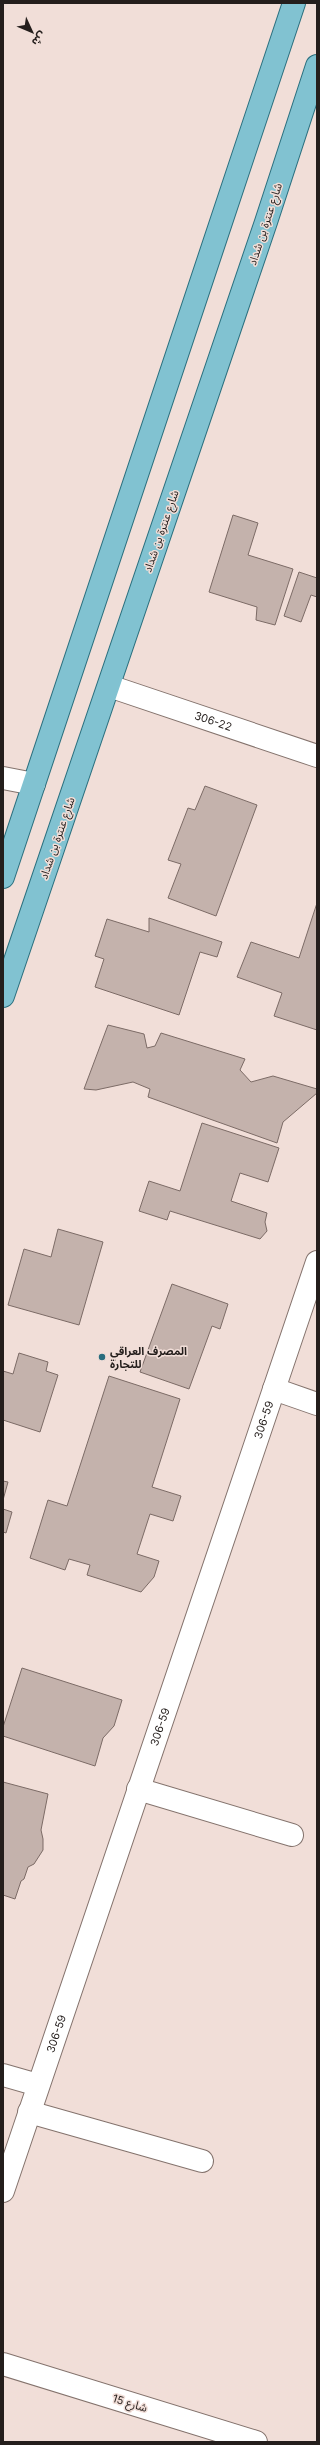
<svg xmlns="http://www.w3.org/2000/svg" width="320" height="2445" font-family="Inter,'Noto Sans Arabic',sans-serif">
	<rect width="100%" height="100%" fill="#f1ded8"/>
	<g fill="#c4b2ac" stroke="#7c6b66">
		<path d="M233,515L258,523L248,555L293,569L275,625L256,620L257,607L209,592Z"/>
		<path d="M299,572L317,578V597L311,595L301,622L284,616Z"/>
		<path d="M205,786L257,805L216,916L168,898L181,864L168,860L188,808L195,810Z"/>
		<path d="M317,903V1030L274,1016L282,993L237,977L251,942L299,958Z"/>
		<path d="M149,918L222,942L217,957L200,952L179,1015L95,987L104,959L95,956L107,919L149,932Z"/>
		<path d="M108,1025L144,1034L147,1048L155,1046L161,1033L245,1059L240,1070L251,1082L273,1076L317,1089V1093L283,1122L277,1143L148,1097L150,1089L133,1082L96,1090L84,1089Z"/>
		<path d="M202,1123L279,1148L268,1182L240,1173L231,1201L267,1213L265,1222L267,1231L260,1239L170,1211L167,1220L139,1211L149,1181L180,1191Z"/>
		<path d="M58,1229L103,1242L79,1325L8,1305L24,1249L51,1257Z"/>
		<path d="M172,1284L228,1304L220,1329L212,1326L189,1389L140,1372Z"/>
		<path d="M19,1353L48,1362L46,1371L58,1375L40,1432L3,1420V1371L13,1374Z"/>
		<path d="M109,1376L180,1399L152,1487L181,1496L173,1521L150,1514L137,1554L159,1561L154,1577L141,1592L87,1575L90,1565L69,1559L65,1570L30,1558L48,1500L67,1506Z"/>
		<path d="M3,1481L8,1482L3,1500Z"/>
		<path d="M3,1509L12,1512L6,1533L3,1532Z"/>
		<path d="M22,1668L122,1700L114,1726L103,1738L95,1766L3,1736V1727Z"/>
		<path d="M3,1782L48,1794L41,1830L43,1839V1850L34,1864L28,1867L24,1879L21,1881L15,1899L3,1895Z"/>
	</g>
	<g fill="none" stroke-linecap="round" stroke-linejoin="round">
		<g stroke="#84736d" stroke-width="24">
			<g id="minor">
				<path id="s1" d="M109,686L317,756"/>
				<path d="M3,778L34,784"/>
				<path d="M274,1389L317,1404"/>
				<path d="M138,1789L292,1835"/>
				<path d="M3,2075L38,2085"/>
				<path d="M29,2112L202,2161"/>
				<path id="s2" d="M3,2191L317,1262"/>
				<path d="M3,2364L256,2442"/>
			</g>
		</g>
		<g stroke="#2a6f7e" stroke-width="24">
			<g id="major">
				<path d="M3,877L294,3"/>
				<path d="M3,996L266,222L317,66"/>
			</g>
		</g>
		<use href="#minor" stroke="#fff" stroke-width="22"/>
		<use href="#major" stroke="#81c2d1" stroke-width="22"/>
	</g>
	<circle fill="#296d7e" stroke="#f1ded8" stroke-width="1.5" cx="102" cy="1357" r="4"/>
	<g text-anchor="middle" stroke-width="3" stroke-linejoin="round" paint-order="stroke">
		<g font-size="11" fill="#241e1c" stroke="#f1ded8">
			<text transform="translate(265 224) rotate(-72)" y="4">شارع عنترة بن شداد</text>
			<text transform="translate(161 531) rotate(-71)" y="4">شارع عنترة بن شداد</text>
			<text dy="4" stroke="none"><textPath href="#s1" startOffset="110">306-22</textPath></text>
			<text transform="translate(57 838) rotate(-71)" y="4">شارع عنترة بن شداد</text>
			<text dy="4" stroke="none"><textPath href="#s2" startOffset="814">306-59</textPath></text>
			<text dy="4" stroke="none"><textPath href="#s2" startOffset="490">306-59</textPath></text>
			<text dy="4" stroke="none"><textPath href="#s2" startOffset="166">306-59</textPath></text>
			<text transform="translate(130 2403) rotate(17)" y="4">شارع 15</text>
		</g>
		<g font-size="11" font-weight="bold" fill="#241e1c" stroke="#f1ded8" text-anchor="start">
			<text x="110" y="1355">المصرف العراقي<tspan x="110" dy="13">للتجارة</tspan></text>
		</g>
	</g>
	<rect width="320" height="2445" fill="none" stroke="#241e1c" stroke-width="8"/>
	<g transform="translate(32 32) rotate(134)" stroke="#f1ded8" stroke-width="3" paint-order="stroke">
	<path d="M0-3L7 15L0 10L-7 15Z" fill="#241e1c"/>
	<text y="-6" font-size="11" font-weight="bold" text-anchor="middle" fill="#241e1c">ش</text>
	</g>
</svg>
